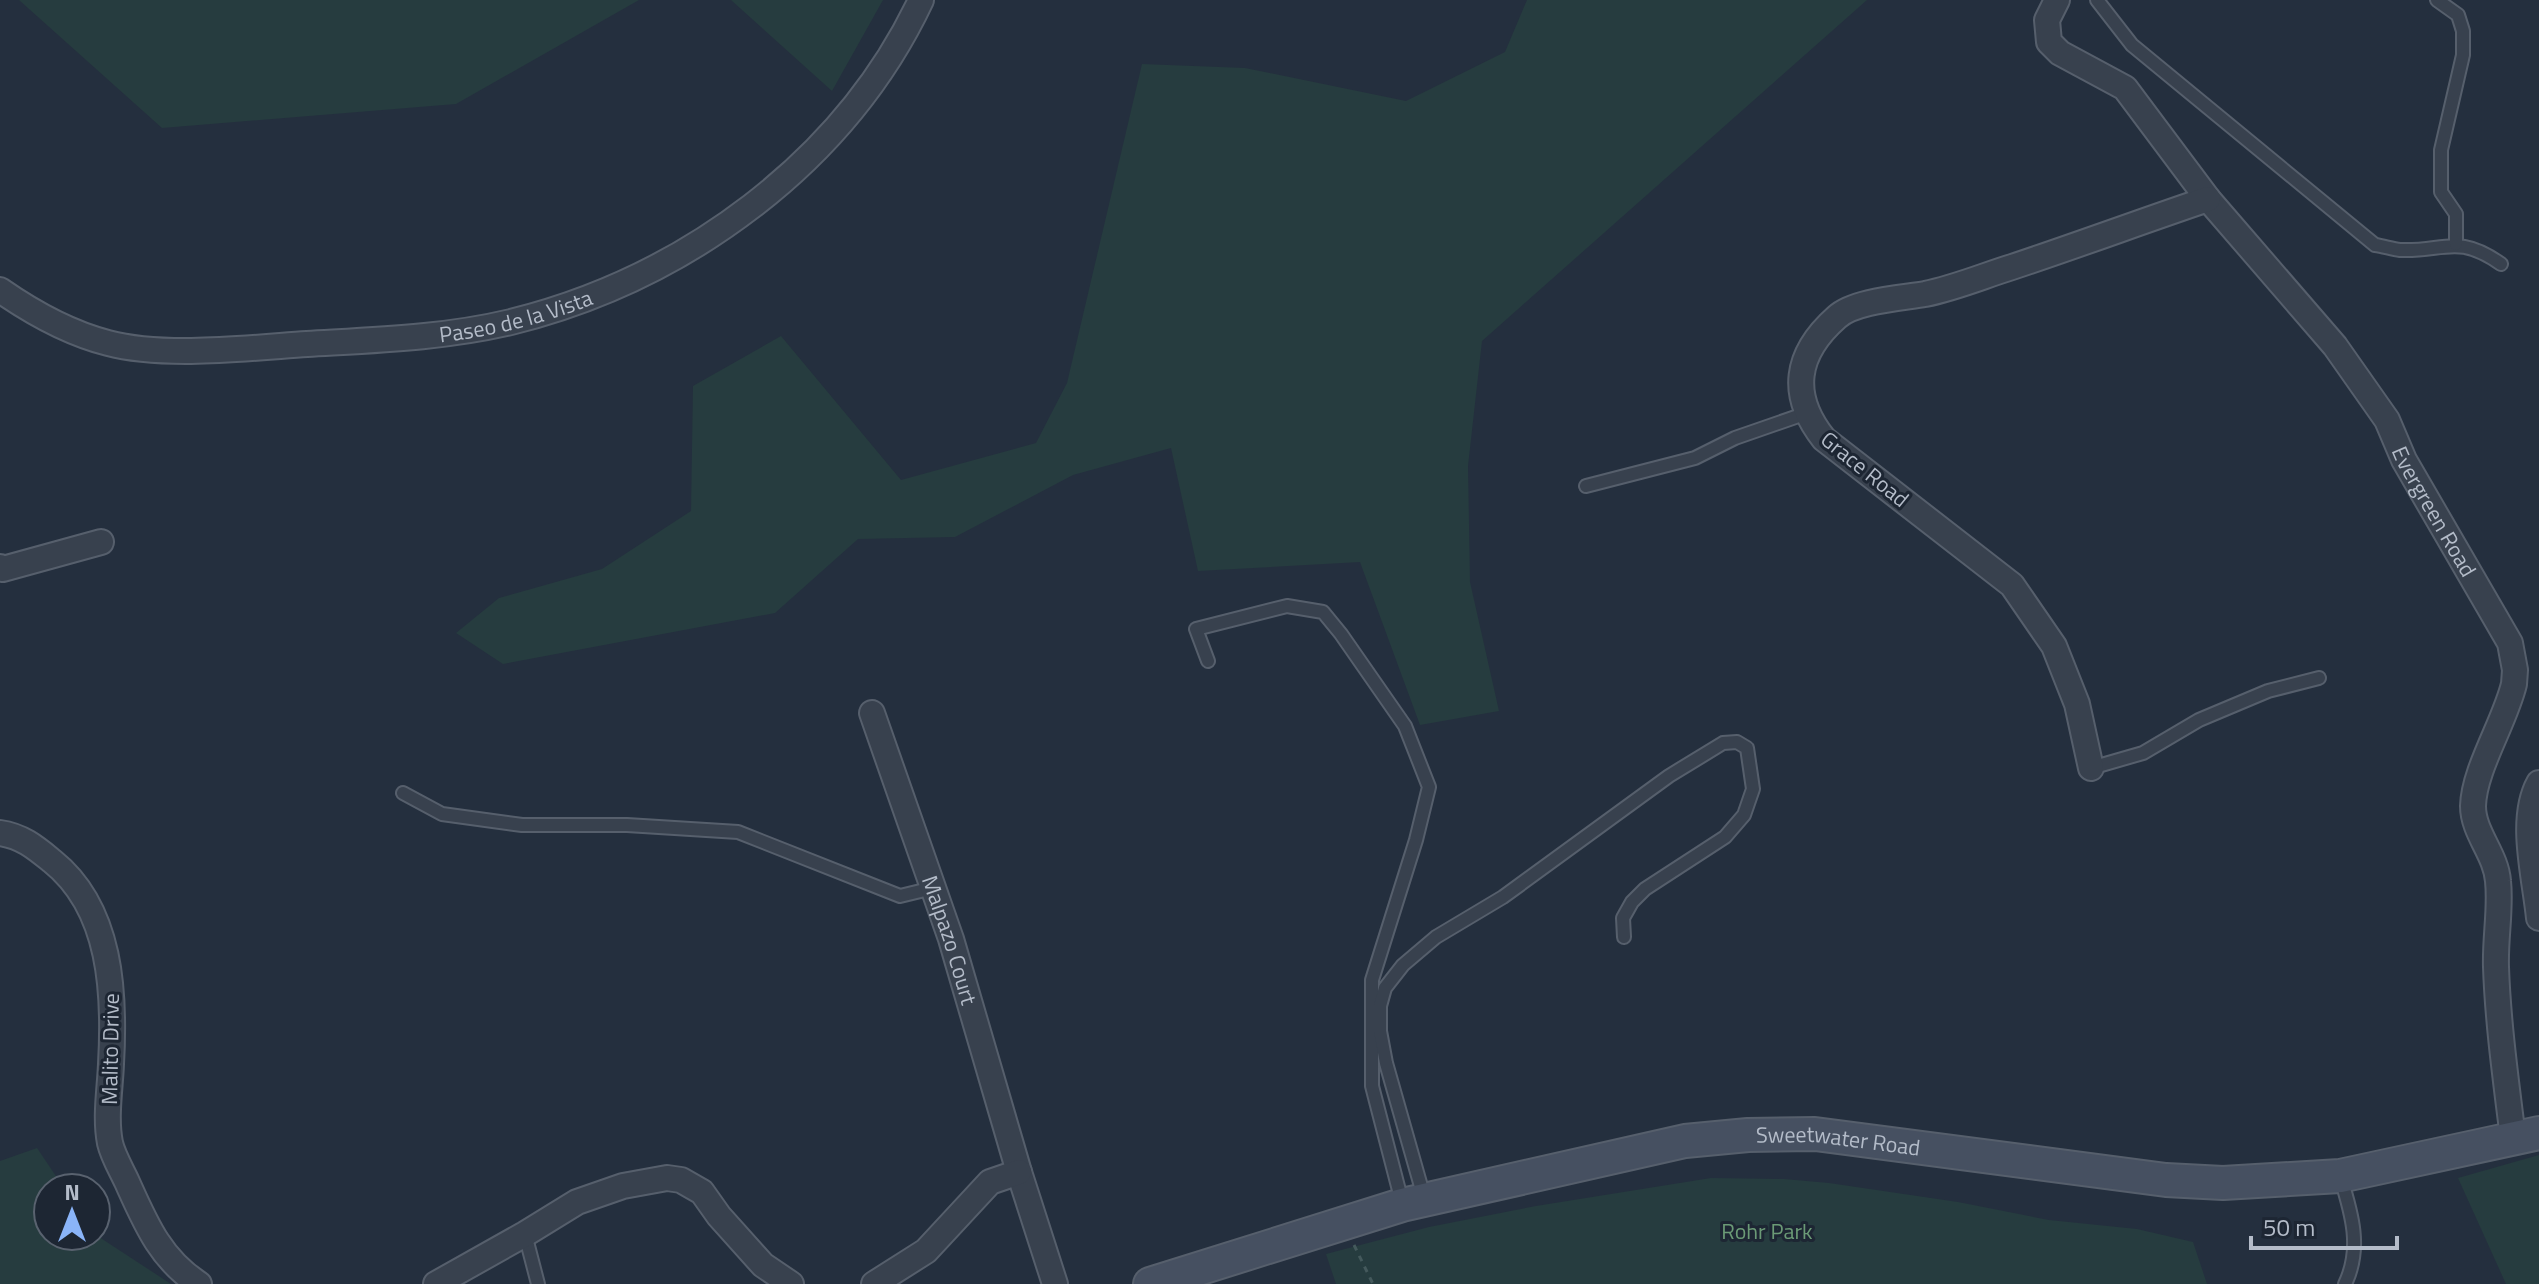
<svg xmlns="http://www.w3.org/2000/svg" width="2539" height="1284" font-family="'Titillium Web',sans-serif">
	<rect width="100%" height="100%" fill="#242f3e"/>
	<g fill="#263c3f">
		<path d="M19,0H639L456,104L162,128Z"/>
		<path d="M731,0H883L832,91Z"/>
		<path d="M1527,0H1867L1482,341L1468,466L1470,582L1499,711L1420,725L1360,562L1198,571L1171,448L1073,475L955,537L858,539L775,613L503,664L456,633L499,598L602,569L691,511L693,386L781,336L901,480L1036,443L1067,383L1142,64L1245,68L1406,101L1505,52Z"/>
		<path d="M37,1148L64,1188H48V1236L96,1235L171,1284H0V1161Z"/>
		<path d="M2539,1155V1284H2506L2458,1178Z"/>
		<path d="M1711,1178L1784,1179L1829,1183L1958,1202L2049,1220L2137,1229L2193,1242L2207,1284H1336L1326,1254L1429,1227L1536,1206Z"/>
	</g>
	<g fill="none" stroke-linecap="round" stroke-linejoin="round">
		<g stroke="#565f6c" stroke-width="16">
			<g id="lane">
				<path d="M2097,0L2132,45L2375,245C2383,246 2392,249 2400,250C2444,252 2457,233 2501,264"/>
				<path d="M2437,0L2458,15L2463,31V55L2441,150V192L2456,214V244"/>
				<path d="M1586,486L1695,458L1735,438L1807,413"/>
				<path d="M1208,661L1196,629L1287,606L1323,612L1341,634L1405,726L1429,787L1416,840L1372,980V1086L1402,1202"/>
				<path d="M2091,768L2143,753L2199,720L2268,691L2319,678"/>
				<path d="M403,793L442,814L522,825H627L738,832L900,896L933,888"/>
				<path d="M2341,1179C2352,1214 2362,1249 2345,1284"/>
				<path d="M1424,1197L1386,1063L1380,1031V1006L1385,988L1403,965L1436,937L1503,897L1669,776L1723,743L1737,742L1747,748L1753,789L1744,815L1725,837L1645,889L1632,902L1623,918L1624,937"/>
				<path d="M525,1234L538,1284"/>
			</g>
		</g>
		<g stroke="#565f6c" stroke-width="28">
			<g id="street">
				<path id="s1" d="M2057,0L2047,20L2049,42L2060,53L2125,88L2208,199L2335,346L2387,420L2404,460L2510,643L2515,670L2514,684C2505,722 2474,769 2473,806C2473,833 2496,854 2498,881C2501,909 2495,938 2496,967C2498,1024 2506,1081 2513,1138"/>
				<path id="s2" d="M0,290C33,313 69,333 108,343C164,358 249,348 307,344C375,340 444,338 511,322C684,279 844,163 921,0"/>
				<path d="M0,567L3,569L101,542"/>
				<path id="s3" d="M872,713L951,939L1019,1172L1055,1284"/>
				<path d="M2091,768L2077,704L2054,646L2012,585L1824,439C1789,395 1795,354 1837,317C1854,301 1901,298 1925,294C1955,288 1983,276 2012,267C2078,245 2143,221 2208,199"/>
				<path d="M2539,783C2519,819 2535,877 2539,918"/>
				<path d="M0,833C22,836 36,848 52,861C112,909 115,994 111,1064C110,1089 105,1117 110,1143C113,1156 121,1169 127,1182C145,1222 160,1259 199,1284"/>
				<path d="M436,1284L525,1234L577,1202L623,1186L667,1178L681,1180L702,1192L719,1216L763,1265L791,1284"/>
				<path d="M874,1284L926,1251L990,1182L1019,1172"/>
			</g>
		</g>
		<g stroke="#565f6c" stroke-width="36">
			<g id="secondary">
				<path id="s4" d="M1150,1284L1402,1205L1685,1141L1748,1135L1815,1134L2166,1180L2223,1183L2340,1176L2539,1133"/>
			</g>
		</g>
		<path stroke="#44595c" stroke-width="3" stroke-dasharray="6 6" stroke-linecap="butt" d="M1354,1245L1373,1284"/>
		<use href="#lane" stroke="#38414e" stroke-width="12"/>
		<use href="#street" stroke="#38414e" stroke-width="24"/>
		<use href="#secondary" stroke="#465061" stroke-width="32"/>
	</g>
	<g text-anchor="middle" stroke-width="6" stroke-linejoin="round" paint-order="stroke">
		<g font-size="22" fill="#b4bcc9" stroke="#1d2633">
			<text dy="8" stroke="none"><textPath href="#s2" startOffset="532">Paseo de la Vista</textPath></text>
			<text transform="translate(1865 469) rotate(39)" y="8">Grace Road</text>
			<text dy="8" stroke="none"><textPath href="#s1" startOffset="660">Evergreen Road</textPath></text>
			<text dy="8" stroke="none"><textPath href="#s3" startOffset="240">Malpazo Court</textPath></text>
			<text transform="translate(110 1049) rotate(-89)" y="8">Malito Drive</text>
			<text dy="8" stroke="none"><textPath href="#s4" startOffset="708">Sweetwater Road</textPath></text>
		</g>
		<g font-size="22" fill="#6b9a76" stroke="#1d2633">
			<text x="1767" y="1239">Rohr Park</text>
		</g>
	</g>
	<g transform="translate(72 1212)"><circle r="38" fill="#1d2633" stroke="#59626f" stroke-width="2"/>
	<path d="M0-6L14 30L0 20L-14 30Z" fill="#8ab4f8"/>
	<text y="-12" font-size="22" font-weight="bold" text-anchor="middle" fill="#b4bcc9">N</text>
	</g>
	<path d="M2251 1236v12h146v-12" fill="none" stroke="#b4bcc9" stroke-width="4"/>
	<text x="2263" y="1236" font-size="24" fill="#b4bcc9" stroke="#1d2633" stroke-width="6" paint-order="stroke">50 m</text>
</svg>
